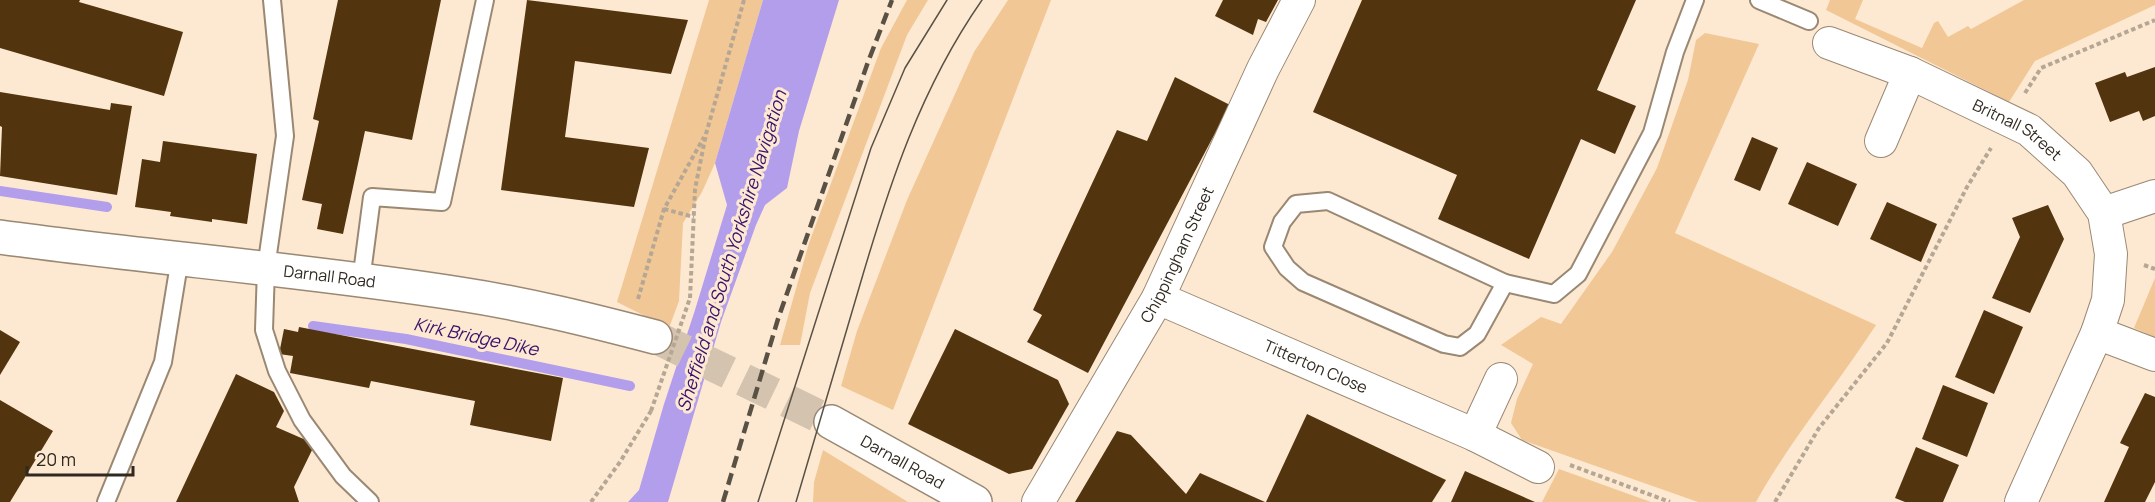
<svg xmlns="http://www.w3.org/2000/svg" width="2155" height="502" font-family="Manrope,sans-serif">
	<rect width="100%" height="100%" fill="#fde9d2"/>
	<g fill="#f1c796">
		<path d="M709,0H763L715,163L702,192L683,223L679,301L669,328L617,302Z"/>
		<path d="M907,0H928L907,35L810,293L800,345H780L809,243L881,48Z"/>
		<path d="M1008,0H1051L893,410L841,386L857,331L907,200L974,52Z"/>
		<path d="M1830,0H1863L1855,19L1922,48L1934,23L1938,21L1948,37L1968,26L1971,29L2024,0H2155V5L2035,61L2009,102L1826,10Z"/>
		<path d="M1705,33L1759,44L1675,233L1876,325C1837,385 1791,439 1756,502H1698L1522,440L1511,423L1517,399L1533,364L1501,345L1541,317L1561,324L1612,252L1657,168L1688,80L1696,40Z"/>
		<path d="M2155,278V337L2134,328Z"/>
		<path d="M823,450L908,502H813L814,482Z"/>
		<path d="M1559,469L1651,502H1542Z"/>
	</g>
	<path fill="#b39eeb" d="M763,0H839L799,131L787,188L765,205L756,225L721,322L668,502H628L639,490L664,404L695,310L727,205L715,163Z"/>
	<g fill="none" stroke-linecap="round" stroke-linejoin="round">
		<g stroke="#b39eeb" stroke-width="10">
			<path d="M0,191L107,207"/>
			<path d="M313,326L406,339L630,386"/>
		</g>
	</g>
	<g fill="#52350e">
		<path d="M0,0H80L79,2L183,32L164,96L0,48Z"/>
		<path d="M338,0H441L412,140L365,131L343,234L317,229L322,204L302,200L319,121L313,119Z"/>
		<path d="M527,0L688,20L671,74L575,61L565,137L649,148L634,207L501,190Z"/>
		<path d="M1223,0H1278L1266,22L1258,19L1253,35L1215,16Z"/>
		<path d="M1362,0H1636L1597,90L1636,106L1615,154L1581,139L1529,259L1438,219L1457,175L1313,112Z"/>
		<path d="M2155,67V116L2143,121L2139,111L2110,122L2095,83L2125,72L2127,77Z"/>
		<path d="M1175,77L1230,105L1088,373L1027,342L1042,315L1033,310L1117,130L1147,141Z"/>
		<path d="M0,92L110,110L111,103L132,106L117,195L0,176L2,127L0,126Z"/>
		<path d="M1752,137L1778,148L1760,191L1734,180Z"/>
		<path d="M163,141L257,154L247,224L212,219V222L170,216L171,212L135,207L142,159L160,162Z"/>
		<path d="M1807,162L1857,184L1838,226L1788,204Z"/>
		<path d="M1887,202L1937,224L1921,262L1870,239Z"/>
		<path d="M2048,205L2064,239L2030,313L1992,298L2020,237L2012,218Z"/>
		<path d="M1984,310L2023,327L1994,394L1955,377Z"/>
		<path d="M299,327L563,378L551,441L470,425L475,401L371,381L369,388L290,373L293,356L279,354L284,329L298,332Z"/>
		<path d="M955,329L1058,380L1069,404L1032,469L1009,474L908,424Z"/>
		<path d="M0,330L20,342L0,375Z"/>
		<path d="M236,374L274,392L284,411L276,427L315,444L294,487L299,502H176Z"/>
		<path d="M1943,385L1988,403L1967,457L1922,439Z"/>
		<path d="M2145,393L2155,397V482L2145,502H2104L2129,447L2120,443Z"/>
		<path d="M0,400L53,431L10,502H0Z"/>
		<path d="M1307,414L1446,480L1432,502H1266Z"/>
		<path d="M1117,431L1131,435L1186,494L1200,473L1265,502H1075Z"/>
		<path d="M1916,447L1959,465L1943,502H1905L1895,498Z"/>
		<path d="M1465,471L1535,502H1451Z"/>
	</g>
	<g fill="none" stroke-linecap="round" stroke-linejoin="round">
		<path stroke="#d4c3ae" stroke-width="33" stroke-dasharray="33 16" stroke-linecap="butt" d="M655,337L831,422"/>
		<g stroke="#9a8873" stroke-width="20">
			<g id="service">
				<path d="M272,0L285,136L266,268L264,330L277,371L302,420L343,476L370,502"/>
				<path d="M1759,0L1809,21"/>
				<path d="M1328,201L1505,283L1477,334L1460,347L1444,344L1303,282L1287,268L1273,247L1282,222L1296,204Z"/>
				<path d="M361,281L372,197L442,202L485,0"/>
				<path d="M1505,283L1554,294L1578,274L1652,133L1675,52L1695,0"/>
				<path d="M106,502L163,362L180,258"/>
			</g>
		</g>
		<g stroke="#9a8873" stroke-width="34">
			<g id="minor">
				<path id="s1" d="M1829,43L1910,73L2029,130L2077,173L2104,213L2111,254L2108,300L2097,333L2021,502"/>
				<path d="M1881,141L1910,73"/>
				<path d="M2104,213L2155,196"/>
				<path id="s2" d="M1158,298L1475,435L1538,467"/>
				<path d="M2097,333L2155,355"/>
				<path d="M1475,435L1501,379"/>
				<path id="s3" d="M1038,502L1158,298L1263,69L1299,0"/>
			</g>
		</g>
		<g stroke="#9a8873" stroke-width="36">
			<g id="secondary">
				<path id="s4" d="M0,237C153,258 307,270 460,294C526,304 590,320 655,337"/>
				<path id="s5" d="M831,422L975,502"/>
			</g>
		</g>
		<g stroke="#b6a795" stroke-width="4" stroke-dasharray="4.5 3" stroke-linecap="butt">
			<path d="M2025,93L2041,68L2155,20"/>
			<path d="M664,209L694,217"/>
			<path d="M2144,265L2155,269"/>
			<path d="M690,298L695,189L706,134L744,0"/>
			<path d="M638,299L664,209L704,137"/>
			<path d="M1570,465L1670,502"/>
			<path d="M591,502L620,462L651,411"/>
			<path d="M1775,502L1819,428L1887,343L1967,187L1991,148"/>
		</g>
		<use href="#service" stroke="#fff" stroke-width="16"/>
		<use href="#minor" stroke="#fff" stroke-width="32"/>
		<use href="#secondary" stroke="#fff" stroke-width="33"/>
		<g stroke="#5a5145" stroke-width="1.5">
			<path d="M758,502L871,148L905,68L947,0"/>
			<path d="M796,502C817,431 838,359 859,288C889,185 920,89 982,0"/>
		</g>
		<path stroke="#5a5145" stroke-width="4.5" stroke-dasharray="12 6" stroke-linecap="butt" d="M723,502L778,319L868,62L892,0"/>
		<path stroke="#b6a795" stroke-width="4" stroke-dasharray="4.5 3" stroke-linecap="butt" d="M651,411L690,298"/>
	</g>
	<g text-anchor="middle" stroke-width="6" stroke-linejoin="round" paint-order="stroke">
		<g font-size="16" fill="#302920" stroke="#fde9d2">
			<text dy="6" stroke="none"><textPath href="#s1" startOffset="208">Britnall Street</textPath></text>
			<text dy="6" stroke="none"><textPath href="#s3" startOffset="284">Chippingham Street</textPath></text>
			<text dy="6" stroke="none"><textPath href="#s4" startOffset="332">Darnall Road</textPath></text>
			<text dy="6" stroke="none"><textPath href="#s2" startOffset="172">Titterton Close</textPath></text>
			<text dy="6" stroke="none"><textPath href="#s5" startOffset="82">Darnall Road</textPath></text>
		</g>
		<g font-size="18" font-style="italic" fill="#38126c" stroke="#fde9d2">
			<text transform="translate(732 251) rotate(-73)" y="6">Sheffield and South Yorkshire Navigation</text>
			<text transform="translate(476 337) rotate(12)" y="6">Kirk Bridge Dike</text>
		</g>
	</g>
	<path d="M27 466v9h106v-9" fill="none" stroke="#302920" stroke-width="3"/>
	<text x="36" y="466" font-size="18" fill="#302920" stroke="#fde9d2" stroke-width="4.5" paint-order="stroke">20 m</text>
</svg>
